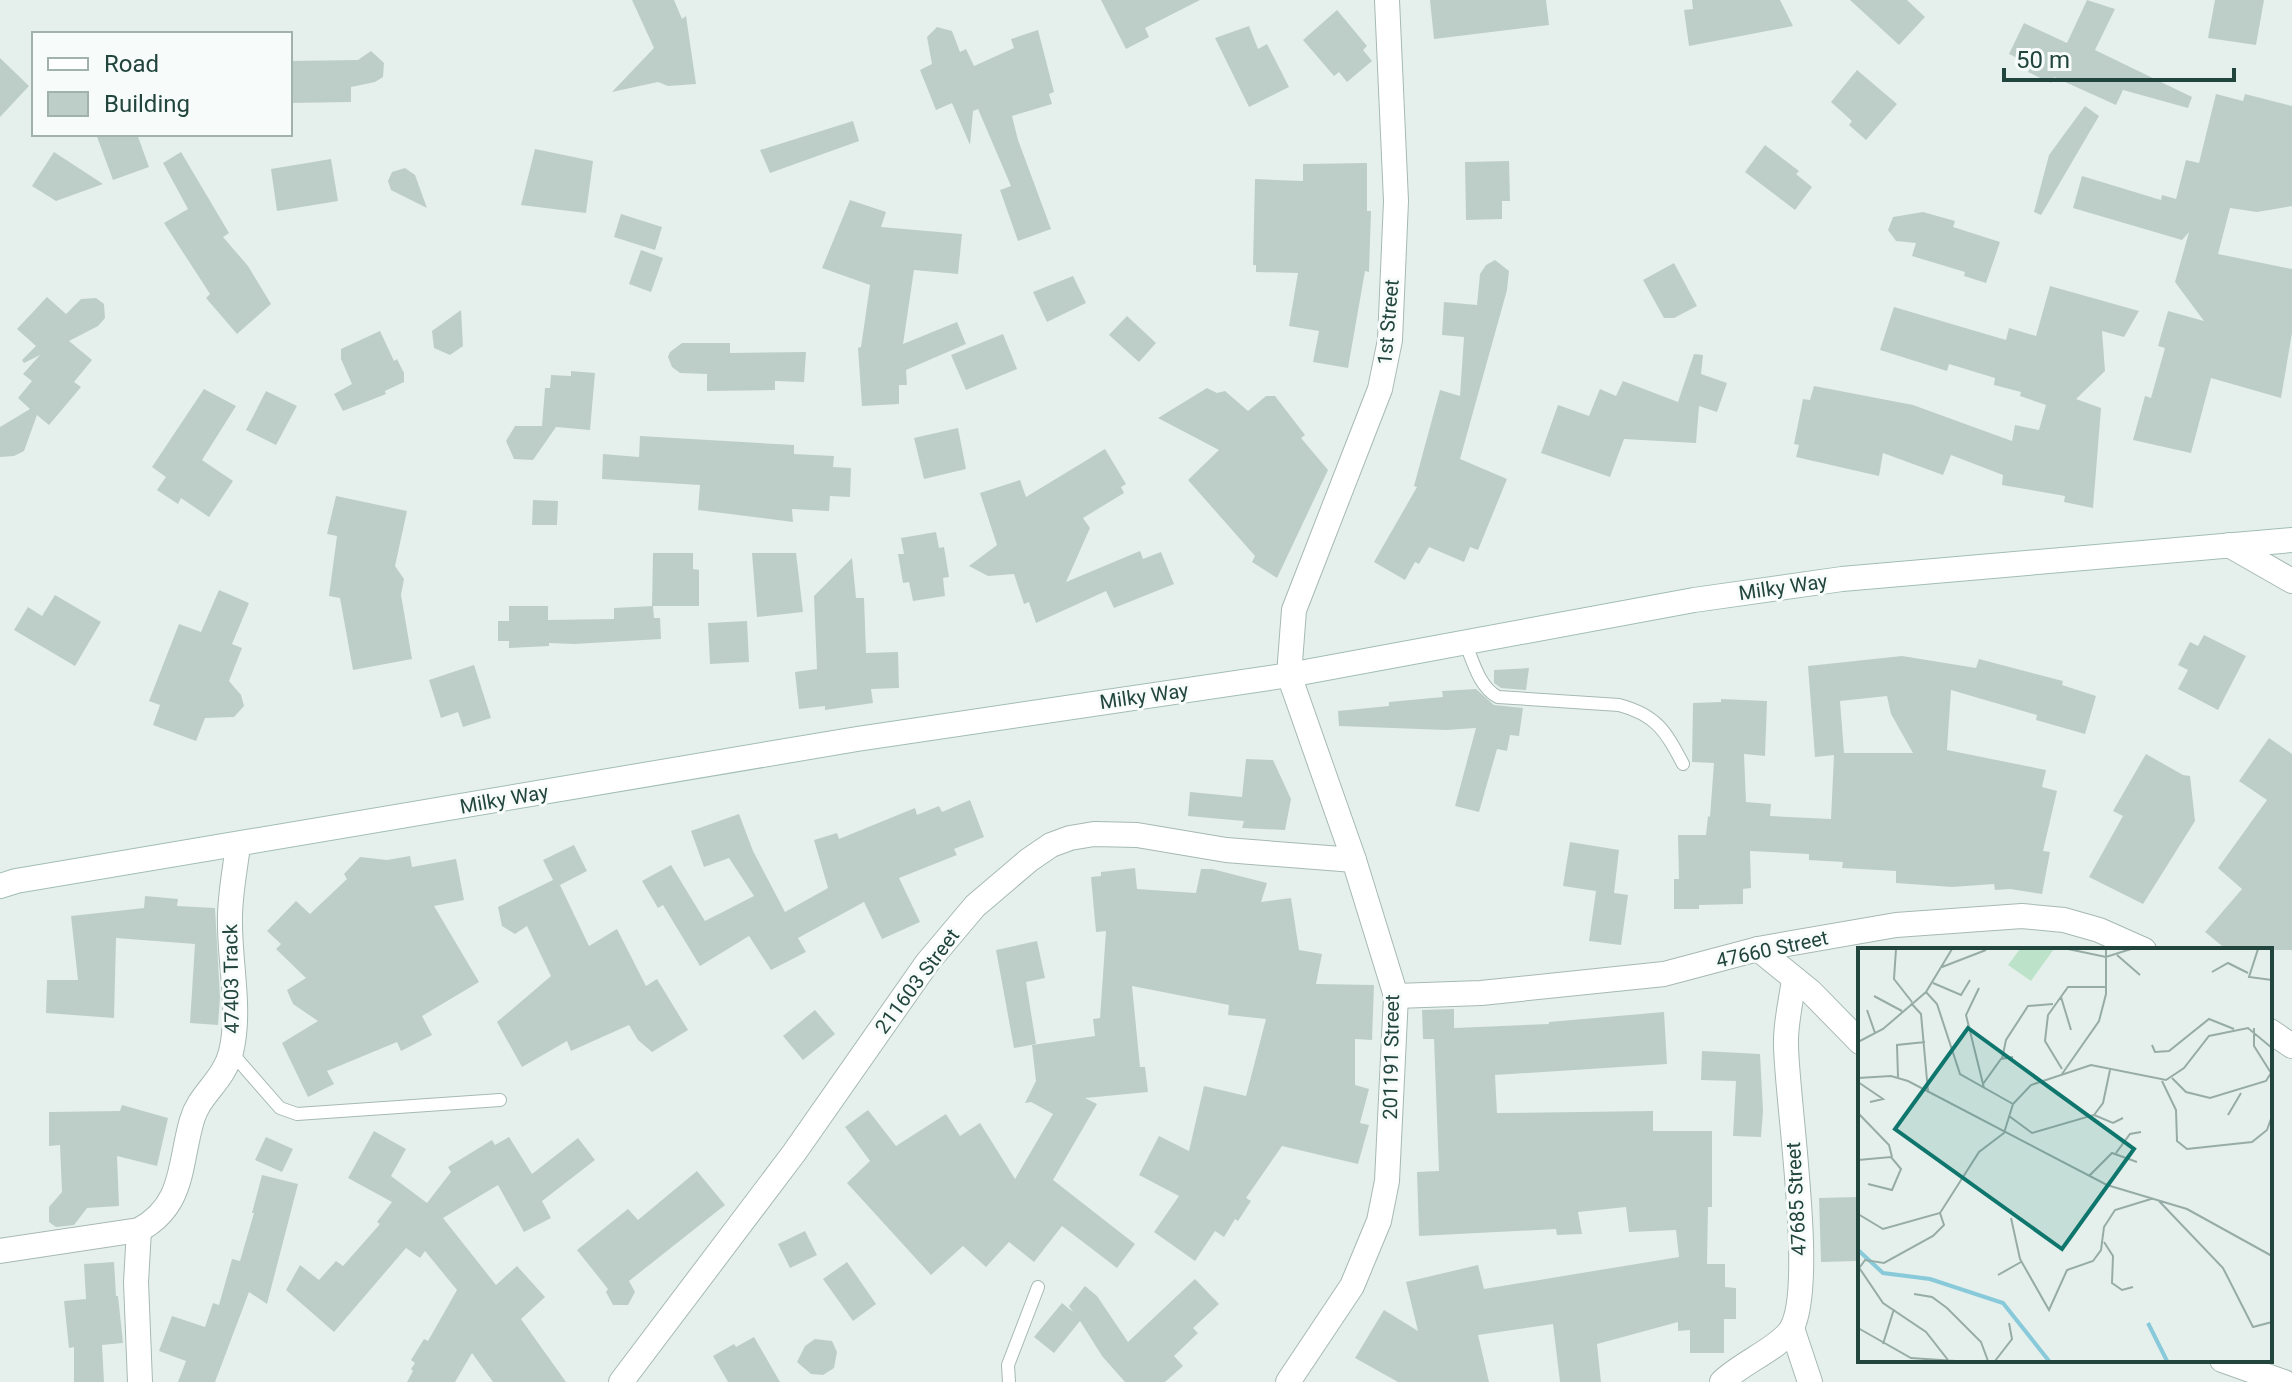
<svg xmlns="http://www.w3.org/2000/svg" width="2292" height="1382" font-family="Roboto,sans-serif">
	<rect width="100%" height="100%" fill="#e5f0ec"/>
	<g fill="#bdcec8" fill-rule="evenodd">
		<path d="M632,0H674L682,19L686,16L696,84L668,86L658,82L612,92L654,48Z"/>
		<path d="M1101,0H1200L1145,28L1149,37L1126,49Z"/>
		<path d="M1430,0H1546L1549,25L1434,39Z"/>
		<path d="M1692,0H1780L1793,26L1689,46L1684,10L1693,9Z"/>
		<path d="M1850,0H1907L1925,17L1899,45Z"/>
		<path d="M2087,0L2115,9L2095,50L2192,97L2188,108L2123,90L2116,105L2054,77L2051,83L2028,72L2032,65L2009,54L2024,23L2067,43Z"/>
		<path d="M2215,0H2264L2256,45L2208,38Z"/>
		<path d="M1337,10L1367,46L1363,50L1372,61L1347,82L1339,72L1334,76L1303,40Z"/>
		<path d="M1249,26L1258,49L1267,44L1289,87L1249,107L1215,38Z"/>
		<path d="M937,27L952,31L960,52L966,49L974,66L1014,48L1011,39L1038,30L1054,92L1049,94L1052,104L1012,116L1018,140L1051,229L1018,241L1000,190L1011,186L978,109L973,111L970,145L952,103L936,110L920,70L932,64L927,37Z"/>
		<path d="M371,51L384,63L383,77L375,82L351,87V102L290,103V61L358,60Z"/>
		<path d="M0,58L29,86L0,117Z"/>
		<path d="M1857,70L1897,104L1866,140L1849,125L1852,121L1831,102Z"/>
		<path d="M2216,94L2243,101L2245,94L2292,106V206L2257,212L2230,208L2218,254L2292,269V333L2281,398L2211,378L2191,453L2133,440L2145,396L2151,398L2165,348L2158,346L2168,311L2204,321L2175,282L2189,232L2182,240L2073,208L2082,176L2161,200L2162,195L2176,199L2186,160L2199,163Z"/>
		<path d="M2085,106L2099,116L2041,215L2034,212L2049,155Z"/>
		<path d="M853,121L859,141L770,173L760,150Z"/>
		<path d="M96,134H137L149,167L113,180Z"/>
		<path d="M1765,145L1799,171L1796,174L1812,187L1795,210L1745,172Z"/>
		<path d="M535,149L593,161L586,213L521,205Z"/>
		<path d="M54,152L103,184L56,201L32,186Z"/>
		<path d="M181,152L229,233L223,237L248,266L271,304L237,334L206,298L210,294L164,223L188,209L163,163Z"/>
		<path d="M331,159L338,201L277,211L271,169Z"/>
		<path d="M1509,161L1510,201H1502V219L1466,220L1465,162Z"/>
		<path d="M1367,163V211H1371L1369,272L1365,271L1348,368L1313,362L1319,331L1289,326L1298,273L1256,272V265H1253L1255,179L1303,181V164Z"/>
		<path d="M405,168L415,175L427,208L391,190L388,181L392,172Z"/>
		<path d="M850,200L886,212L881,227L962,234L958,274L914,270L903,344L957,322L966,344L906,370L907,385H899V404L862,406L858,348L861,347L870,285L822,268Z"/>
		<path d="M1923,212L1955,221L1953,227L2000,242L1986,283L1964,276L1965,272L1912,256L1916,243L1896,241L1888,230L1893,217Z"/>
		<path d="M621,214L662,227L655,250L614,237Z"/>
		<path d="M641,250L663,258L651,292L629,284Z"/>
		<path d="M1495,260L1509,271L1507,290L1460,459L1507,479L1478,550L1470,547L1464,562L1429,547L1419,564L1415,562L1405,580L1374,562L1417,487L1414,486L1440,390L1460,396L1464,337L1442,335L1444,302L1477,305L1480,274L1486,265Z"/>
		<path d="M1674,263L1697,306L1674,318H1664L1643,280Z"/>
		<path d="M1073,276L1086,303L1047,322L1033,292Z"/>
		<path d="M2050,286L2139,311L2124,337L2102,331L2105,371L2076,399L2101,408L2093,508L2064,502L2065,496L2002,485L2003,475L1951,455L1943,475L1883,453L1879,476L1796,457L1799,445L1794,444L1803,399L1810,400L1814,386L1913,405L2012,441L2015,425L2039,430L2046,405L2020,396L2021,392L1994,385L1995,378L1949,364L1947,371L1880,350L1894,307L2006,340L2009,328L2036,336Z"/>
		<path d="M47,297L66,314L81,299L96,298L104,304L105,318L98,326L69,341L92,360L74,382L81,387L49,425L37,415L24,451L14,456L0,457V427L30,409L18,398L32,381L23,374L40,355L24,363L22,360L36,346L17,329Z"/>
		<path d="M461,310L463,346L450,355L434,348L432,331Z"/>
		<path d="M1127,316L1156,343L1139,362L1109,335Z"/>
		<path d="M380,331L394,361L397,359L404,373V382L385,391L386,394L343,411L334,394L352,384L341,359V349Z"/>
		<path d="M1003,334L1017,369L966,390L951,355Z"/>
		<path d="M682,343H730V353L806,352L804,382L775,381V390L707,391V374L680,373L672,367L668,357L670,352Z"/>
		<path d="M1694,354L1703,355L1701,374L1727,383L1717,412L1699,406L1696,443L1624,439L1610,477L1541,453L1558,405L1589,416L1600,389L1616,396L1623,381L1678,402Z"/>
		<path d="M571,371L595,373L590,430L556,427L533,460L514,459L506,441L515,426H544H542L545,388H550L551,375L571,376Z"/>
		<path d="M1207,388L1217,393L1225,391L1248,411L1266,396H1275L1305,435L1301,438L1328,470L1277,578L1252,562L1255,556L1188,480L1219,450L1158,418Z"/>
		<path d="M204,389L236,406L202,460L233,481L209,517L181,498L178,504L157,490L166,477L152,467Z"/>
		<path d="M266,391L297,406L276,445L246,430Z"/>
		<path d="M958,428L966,469L924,479L914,438Z"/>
		<path d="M640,436L794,445V454L834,456L833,467L851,468L850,497L830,496L829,511L792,509L793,522L698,510L700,485L602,479L603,454L639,457Z"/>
		<path d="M1105,449L1126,484L1121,487L1124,493L1083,518L1090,528L1066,582L1140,551L1143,559L1161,552L1174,584L1114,608L1106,591L1036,623L1029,602L1024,604L1014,574L988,576L969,566L997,545L980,493L1020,480L1026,497Z"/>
		<path d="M336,496L407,511L395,566L404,579L401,595L412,659L353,670L340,598L329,596L337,536L327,534Z"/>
		<path d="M533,500L558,501L557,525H532Z"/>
		<path d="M936,532L939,548L944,547L949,577L943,578L945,596L913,601L909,582L903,583L898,554H904L901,538Z"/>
		<path d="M653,553H693V569L699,570V606H652Z"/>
		<path d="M752,553H796L803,612L757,617Z"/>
		<path d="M852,558L856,598H864L866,653L898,652L899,688L871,689L873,703L825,710V706L799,709L795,672L817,669L814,596Z"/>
		<path d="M219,590L249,603L232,644L242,648L229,681L241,695L244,706L234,717L205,718L196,741L153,725L160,705L149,701L179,624L201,632Z"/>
		<path d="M55,595L101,622L75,666L14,630L28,607L42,616Z"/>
		<path d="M509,606H548V620L614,619V608L653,606L654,618H660L661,639L574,644L549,643V646L509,648V641H498V621H509Z"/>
		<path d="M747,621L749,662L710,664L708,623Z"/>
		<path d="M2204,635L2246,656L2218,710L2178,689L2188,670L2178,665L2190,642L2198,646Z"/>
		<path d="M1902,656L1976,668L1979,659L2063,681L2062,685L2096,696L2085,734L2036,720L2037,715L1951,690L1947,750L2046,770L2042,787L2057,791L2043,851L2050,852L2042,894L2010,889L1995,890L1994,884L1952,887L1896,883V871L1842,868L1843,862L1809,860V854L1750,851L1751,888L1743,889V904L1699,905V909H1674V879H1679L1678,835H1706L1708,816L1710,817L1714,763L1692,762L1693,703L1721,702V699L1767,701L1765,756L1744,754L1746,802L1771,804L1770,816L1831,819L1834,755L1815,757L1808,666ZM1887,696L1891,714L1913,753H1844L1840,701Z"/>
		<path d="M474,665L491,718L463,727L458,712L441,718L429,680Z"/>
		<path d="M1529,668L1526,690L1501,688L1494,683V670Z"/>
		<path d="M1476,689L1494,705L1523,708L1519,736L1510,735L1507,751L1497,749L1479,812L1455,806L1476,728L1446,730L1339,726L1338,711L1389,706V702L1443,697L1442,691Z"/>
		<path d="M2269,738L2292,754V950H2227L2205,932L2242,889L2218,868L2267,800L2239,781Z"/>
		<path d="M2146,754L2183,775L2190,776L2195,821L2143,904L2089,877L2123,816L2113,811Z"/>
		<path d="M1246,759L1273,760L1291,799L1285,830L1242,828L1244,821L1188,816L1190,792L1242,797Z"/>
		<path d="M970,800L984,837L954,849L957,855L899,878L920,922L882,939L864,902L798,938L806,952L771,970L749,936L700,966L663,905L658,908L642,881L671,865L705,921L754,896L729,858L704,867L691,831L739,814L753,851L785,912L828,888L814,840L837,833L839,839L915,808L917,815L939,806L942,812Z"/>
		<path d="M1570,842L1619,850L1614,893L1628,895L1621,945L1589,941L1596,891L1602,892L1563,886Z"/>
		<path d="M574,845L587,871L560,885L589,946L617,929L646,986L657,979L688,1030L652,1052L638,1040L629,1025L571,1051L567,1041L522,1067L497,1022L551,976L527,926L515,934L502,926L498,907L553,880L543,860Z"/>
		<path d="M410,856L412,867L456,859L464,900L434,906L479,982L422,1016L432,1035L401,1051L397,1042L327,1071L334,1084L308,1097L282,1043L318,1021L293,1004L287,990L306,978L276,949L281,944L267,931L296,901L310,914L347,879L344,874L360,857L387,860Z"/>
		<path d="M1135,868L1137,889L1196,893L1201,869H1212L1267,883L1261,902L1291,898L1299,950L1322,954L1316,984L1374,985L1372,1040L1355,1039V1085L1369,1089L1360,1123L1369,1125L1358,1164L1282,1146L1246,1198L1251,1201L1238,1221L1235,1219L1224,1237L1215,1231L1195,1261L1154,1232L1179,1196L1139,1175L1159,1136L1189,1151L1204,1086L1246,1096L1266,1019L1228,1015L1229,1005L1132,986L1140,1067H1145L1148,1092L1085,1098L1097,1104L1053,1180L1135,1244L1117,1268L1062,1226L1034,1262L1009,1242L986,1267L963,1246L931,1275L847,1183L870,1161L845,1127L868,1110L896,1146L946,1114L960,1136L980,1123L1015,1179L1053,1114L1031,1102L1025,1103L1036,1081L1032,1045L1095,1036L1093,1019L1100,1018L1106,931L1096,932L1091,877L1101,876V872Z"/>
		<path d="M145,896L178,899L177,906L215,908L220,997L218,1025L190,1023L195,944L116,938L114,1018L46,1013L47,980H78L71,916L144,908Z"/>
		<path d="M1037,941L1045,978L1026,982L1036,1044L1014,1048L996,950Z"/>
		<path d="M1454,1009V1028L1549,1024V1022L1664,1012L1667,1064L1495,1075L1497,1113L1653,1111V1131H1712V1207H1708L1707,1264H1725V1287L1736,1288V1319H1724V1353H1690V1330L1678,1331V1322L1597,1344L1601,1382H1560L1553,1324L1478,1335L1489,1382H1398L1355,1358L1384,1310L1418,1331L1406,1282L1478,1265L1484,1289L1679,1257L1676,1230L1629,1232L1626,1207L1578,1212L1582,1234L1557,1235L1556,1229L1419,1236L1417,1172L1439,1171L1434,1039H1423L1422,1010Z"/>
		<path d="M815,1010L835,1034L803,1060L783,1036Z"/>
		<path d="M1702,1051L1760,1054L1763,1111L1761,1137L1733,1136L1736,1081L1701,1080Z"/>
		<path d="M122,1105L168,1118L157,1166L117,1156L119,1206L87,1208L74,1225L56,1227L49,1222V1207L62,1192L60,1145L49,1146V1112L120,1111Z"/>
		<path d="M374,1131L406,1149L391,1176L427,1203L451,1172L448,1167L492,1140L495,1145L509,1137L532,1174L578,1138L595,1160L542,1201L551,1218L524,1232L498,1185L443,1218L496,1285L517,1266L545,1297L521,1319L566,1382H493L472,1353L455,1382H407L413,1371L411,1369L415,1363L411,1360L424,1339L428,1341L457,1290L425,1251L420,1258L406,1248L334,1332L286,1290L300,1265L319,1280L336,1261L343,1266L380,1224L377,1222L392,1202L348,1178Z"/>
		<path d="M266,1137L293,1149L282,1172L255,1160Z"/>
		<path d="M697,1171L725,1205L629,1281L635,1292L628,1305H613L606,1292L608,1289L577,1250L628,1209L638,1220Z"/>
		<path d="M262,1175L298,1184L267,1304L249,1292L215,1382H178L186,1361L159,1351L172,1316L205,1327L213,1303L219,1305L232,1259L240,1261L254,1213H252Z"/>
		<path d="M1856,1197L1858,1261L1821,1262L1819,1198Z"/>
		<path d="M805,1231L817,1255L790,1268L778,1244Z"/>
		<path d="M114,1262L116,1296H118L123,1343L102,1345L104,1382H74V1347L69,1348L64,1301L86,1299L84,1264Z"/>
		<path d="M847,1262L876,1304L853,1321L823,1279Z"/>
		<path d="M1195,1279L1219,1304L1193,1328L1198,1333L1174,1356L1183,1366L1165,1382H1125L1102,1356L1080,1321L1054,1353L1034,1337L1062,1303L1073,1312L1069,1306L1085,1286L1097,1296L1128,1342Z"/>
		<path d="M754,1337L780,1382H728L713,1356L734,1344L736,1347Z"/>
		<path d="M815,1339L832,1341L837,1352L834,1368L823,1375L811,1374L797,1362L805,1346Z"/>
	</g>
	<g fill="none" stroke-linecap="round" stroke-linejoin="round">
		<g stroke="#a6b9b4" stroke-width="14">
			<g id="lane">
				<path d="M1465,642C1473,661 1479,687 1498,697L1619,705C1657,715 1666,732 1683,764"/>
				<path d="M231,1052L280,1108L297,1114L500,1100"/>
				<path d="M1009,1382L1008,1365L1038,1287"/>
			</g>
		</g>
		<g stroke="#a6b9b4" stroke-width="26">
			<g id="street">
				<path d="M2229,545L2292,581"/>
				<path d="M1758,949L1810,991L1860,1042"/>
				<path d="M1396,996L1481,993L1664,974L1758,949L1896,925L2022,916L2064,920L2099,930L2144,950"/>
				<path d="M2270,1031L2292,1046"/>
				<path d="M139,1230L136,1282L140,1382"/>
				<path d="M0,1251L139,1230C185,1205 179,1164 192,1120C199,1094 224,1081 231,1052C241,1010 230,966 230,924C229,898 235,871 238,845"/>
				<path d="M1792,1328L1810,1382"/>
				<path d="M2222,1360L2284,1382"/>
				<path d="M621,1382L794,1153L927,963L975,906L1029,860L1051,845L1070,838L1094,834L1137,835L1226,850L1354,860"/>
				<path d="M1288,1382L1352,1286L1379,1221L1387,1181L1396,996L1354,860L1289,675L1294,610L1380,389L1390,340L1396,201L1387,0"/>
				<path d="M1722,1382C1740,1364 1777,1349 1790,1331C1817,1292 1787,1102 1786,1046C1785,1025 1791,1001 1794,980"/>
			</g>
		</g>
		<g stroke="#a2bdb5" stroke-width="26">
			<path id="secondary" d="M0,886L16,881L857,739L1289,675L1694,600L1842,579L2292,540"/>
		</g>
		<use href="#lane" stroke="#fff" stroke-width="12"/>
		<use href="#street" stroke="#fff" stroke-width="24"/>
		<use href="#secondary" stroke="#fff" stroke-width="24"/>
	</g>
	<g text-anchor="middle" stroke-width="6" stroke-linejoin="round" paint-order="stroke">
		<g font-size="20" fill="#21453d" stroke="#f7fbf9">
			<text transform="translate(1388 322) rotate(-85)" y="7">1st Street</text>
			<text transform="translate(1783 587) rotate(-8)" y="7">Milky Way</text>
			<text transform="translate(1144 696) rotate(-8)" y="7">Milky Way</text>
			<text transform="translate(504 799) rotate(-10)" y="7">Milky Way</text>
			<text transform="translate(1772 949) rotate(-12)" y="7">47660 Street</text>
			<text transform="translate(231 979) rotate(-91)" y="7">47403 Track</text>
			<text transform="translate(917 981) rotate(-53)" y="7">211603 Street</text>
			<text transform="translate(1391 1057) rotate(-89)" y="7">201191 Street</text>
			<text transform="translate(1796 1199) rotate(-93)" y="7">47685 Street</text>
		</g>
	</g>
	<g transform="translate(1858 948)">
		<rect width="414" height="414" fill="#e5f0ec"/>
		<path d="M162,1H196L173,33L150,17Z" fill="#bce3c9"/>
		<path fill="none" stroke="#88c9da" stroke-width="4" d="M0,302L25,325L72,331L145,355L191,413M290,375L309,413"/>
		<path fill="none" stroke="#97aca6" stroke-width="2" d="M38,1L36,31L54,54M210,1L248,9L273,1M400,1L391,29L414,32M259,7L282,27M84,19L128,2M354,24L370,15L390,25M75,35L103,47L112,32M121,40L108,67L126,140M68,44L79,56L102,126L155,156M16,48L44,63M203,49L213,82M53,55L63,66L70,143M9,62L17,85M0,94L25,81L68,44L94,1M294,97L297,104L311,103L351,71L376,81M144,111L148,92L170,58L195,56M204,121L187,93L190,67L210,39H248M204,126L241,73L248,46V1M40,129L39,97L67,94M0,130L33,128L50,133L249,237L329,261L414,308M314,130L328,144L352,150L408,133L413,125L396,98V80M304,133L318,162L319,193L329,201L394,194L409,182L414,168M0,134L25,151L12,154M125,136L143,111L155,109M0,165L31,197L34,209M236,167L255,175L265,170M370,167L383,145M151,168L174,185L236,167L245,155L252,122M258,205L272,186L283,184M0,212L33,209L43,221L34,242L10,236M231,228L254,205L279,214M301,253L365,320L395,379L414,374M0,266L25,281L82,265L121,204L146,185L155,156L173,137L233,117L308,132L326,120L351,88L390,80L414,100M153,270L162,311L191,362L209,322L235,313L243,302L246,279L257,262L293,251M246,294L255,308L254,335L264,342L275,339M0,318L25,355L68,384L90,412M2,319L7,312L26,315L75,288L86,277L82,265M140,327L163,314M56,346L74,349L89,360L123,394L130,413M0,380L53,410L98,413M25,396L36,361M137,413L154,391L151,375"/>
		<path fill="#0f766e" fill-opacity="0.15" stroke="#0f766e" stroke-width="4" d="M110,80L276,201L204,301L37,181Z"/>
		<rect width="414" height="414" fill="none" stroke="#21453d" stroke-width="4"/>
	</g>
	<rect x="32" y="32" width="260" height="104" fill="#f7fbf9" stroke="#a1b2ae" stroke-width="2"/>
	<rect x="48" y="58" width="40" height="12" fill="#ffffff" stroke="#a1b2ae" stroke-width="2"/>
	<text x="104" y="72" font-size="24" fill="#21453d">Road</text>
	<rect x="48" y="92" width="40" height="24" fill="#bdcec8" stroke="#a1b2ae" stroke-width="2"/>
	<text x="104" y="112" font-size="24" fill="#21453d">Building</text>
	<path d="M2004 68v12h230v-12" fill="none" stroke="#21453d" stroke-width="4"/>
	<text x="2016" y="68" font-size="24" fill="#21453d" stroke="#f7fbf9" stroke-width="6" paint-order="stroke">50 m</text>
</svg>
